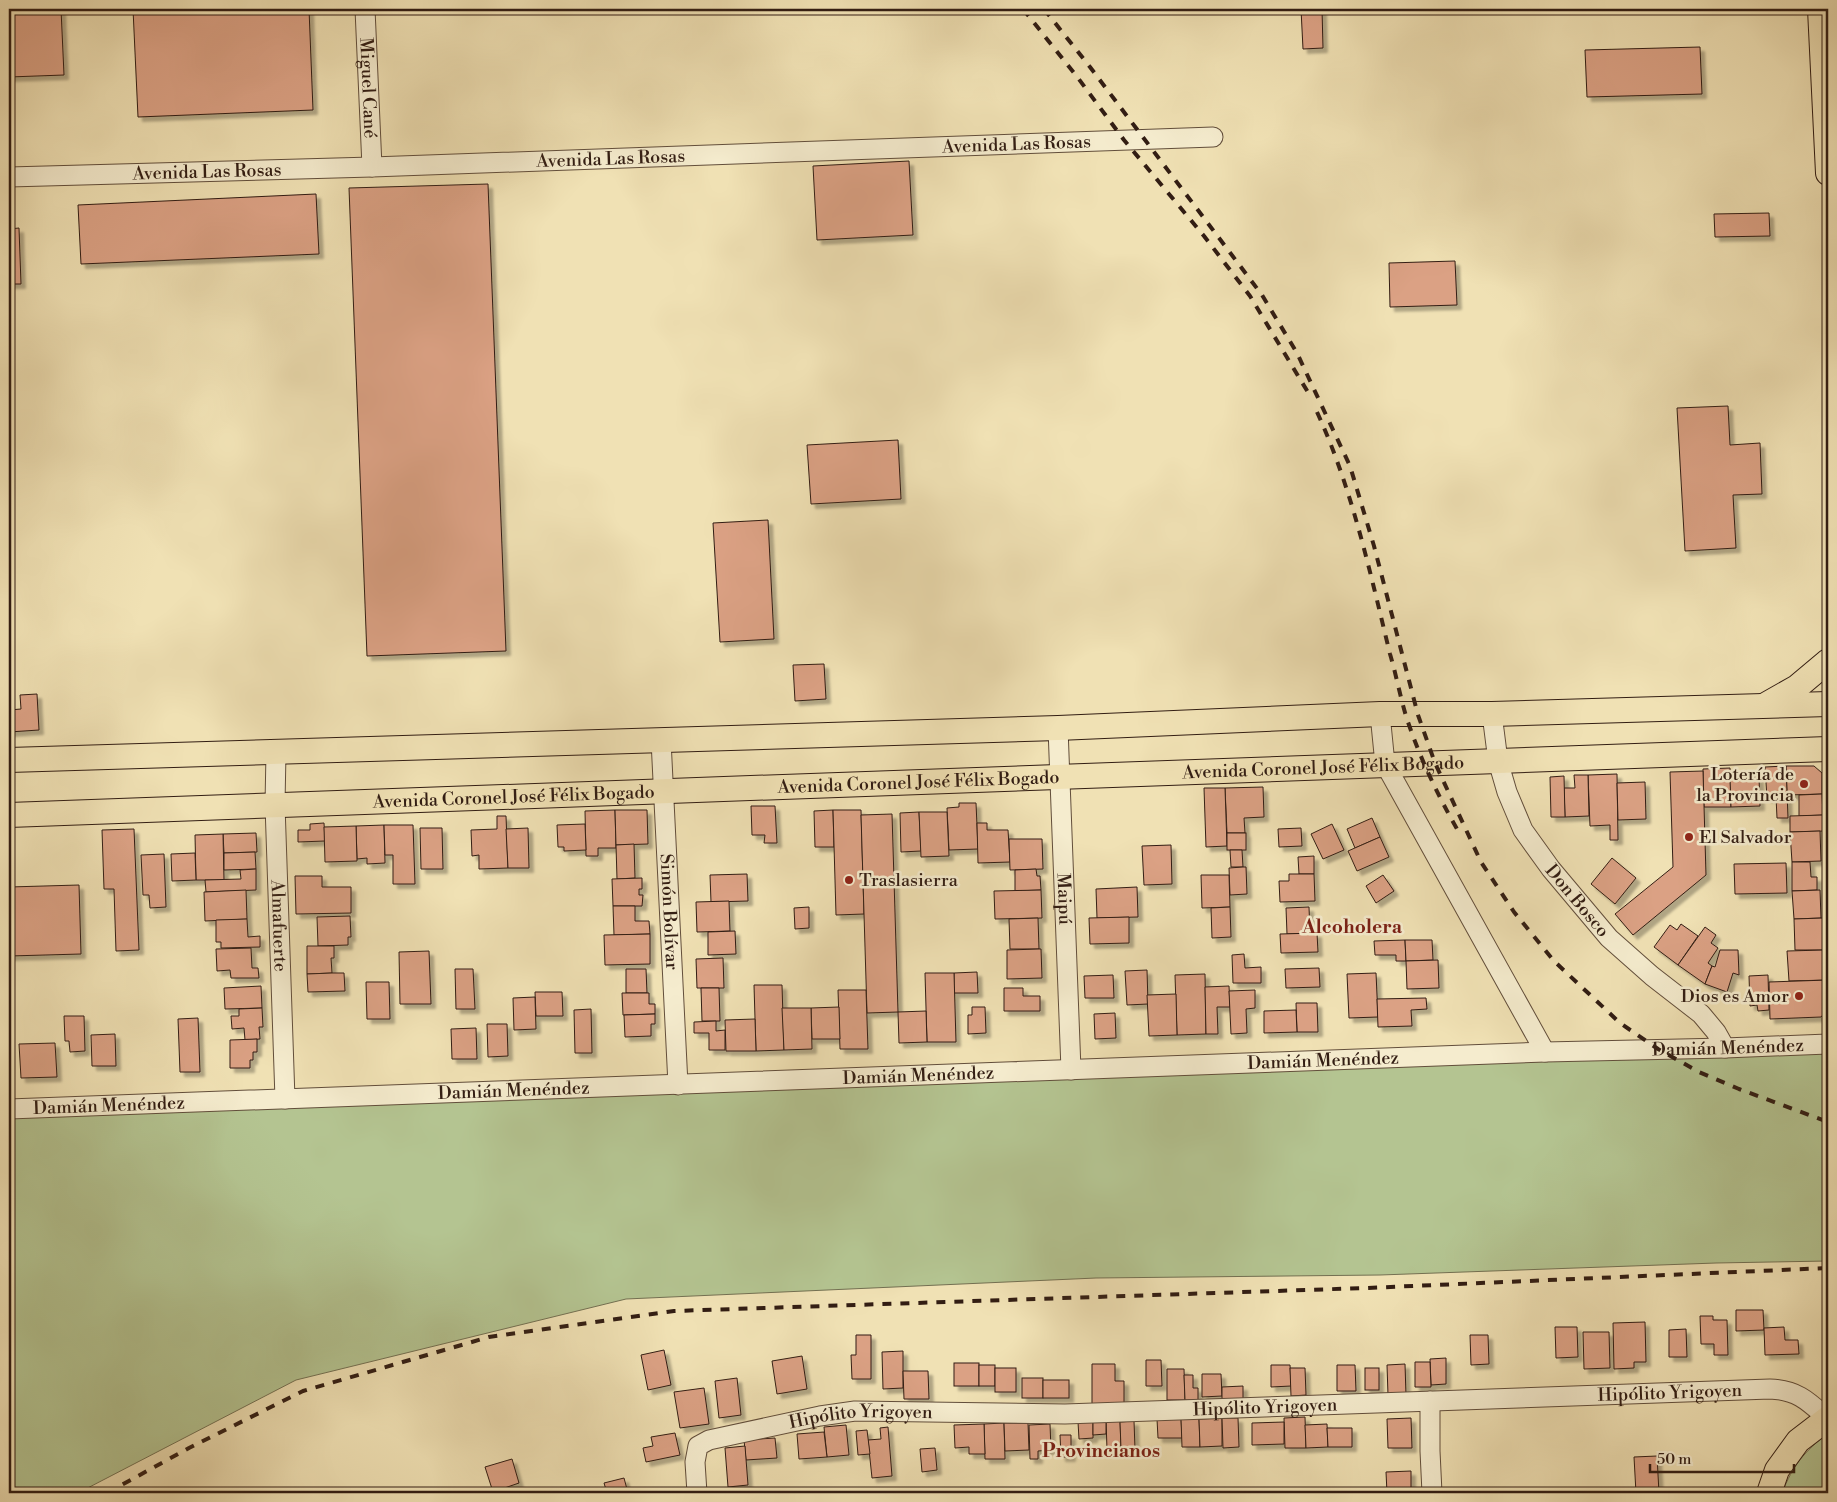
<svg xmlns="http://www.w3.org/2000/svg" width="1837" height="1502" font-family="'Libre Bodoni',serif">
	<defs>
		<filter id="shadow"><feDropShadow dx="4.5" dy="4.5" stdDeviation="1" flood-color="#0004"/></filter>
	</defs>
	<rect width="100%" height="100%" fill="#f0e1b4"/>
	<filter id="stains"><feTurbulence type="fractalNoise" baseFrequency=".004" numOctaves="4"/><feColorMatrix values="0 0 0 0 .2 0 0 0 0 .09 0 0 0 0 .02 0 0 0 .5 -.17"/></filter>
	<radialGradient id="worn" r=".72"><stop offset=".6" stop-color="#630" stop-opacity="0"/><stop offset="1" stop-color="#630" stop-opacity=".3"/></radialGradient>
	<g fill="#b4c491" stroke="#737052">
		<path d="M1828,1051V1261L1716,1263L1380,1275L1096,1278L626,1299L296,1380L78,1493H9V1117Z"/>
		<path d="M1828,1433V1493H1782C1793,1465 1804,1452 1828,1433Z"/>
	</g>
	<g fill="#dba184" stroke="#321d13" filter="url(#shadow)">
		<path d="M9,9H61L64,75L9,77Z"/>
		<path d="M133,9H309L313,110L138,117Z"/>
		<path d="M1301,9H1322L1323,48L1303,49Z"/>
		<path d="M1700,47L1702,94L1587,97L1585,50Z"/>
		<path d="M909,161L913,235L817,240L813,166Z"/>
		<path d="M488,184L506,651L367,656L349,188Z"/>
		<path d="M316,194L319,254L81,264L78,205Z"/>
		<path d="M1769,213L1770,236L1715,237L1714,214Z"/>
		<path d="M19,228L21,284H9V229Z"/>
		<path d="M1455,261L1457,305L1390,307L1389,263Z"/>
		<path d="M1728,406L1730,445L1760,443L1762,494L1733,495L1736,548L1685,551L1677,408Z"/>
		<path d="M898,440L901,499L811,504L807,445Z"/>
		<path d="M768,520L774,639L720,642L713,523Z"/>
		<path d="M824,664L826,699L795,701L793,665Z"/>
		<path d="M37,694L39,730L9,732V710L21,709L20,695Z"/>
		<path d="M1786,766H1814L1822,773V794L1787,795Z"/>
		<path d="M1786,766L1788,818H1777L1776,797L1767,798L1765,767Z"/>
		<path d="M1730,768L1731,807H1704L1703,769Z"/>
		<path d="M1703,771L1706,875L1633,935L1615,914L1673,867L1670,772Z"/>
		<path d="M1617,774L1618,840H1610V825L1590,826L1588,775Z"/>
		<path d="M1574,775H1588L1589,816L1565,817L1564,788H1575Z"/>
		<path d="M1564,776L1565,817H1551L1550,777Z"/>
		<path d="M1759,777L1760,806L1731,807L1730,778Z"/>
		<path d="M1645,782L1646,819L1618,820L1617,783Z"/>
		<path d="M1263,787L1264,817L1244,818L1245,833H1227L1225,788Z"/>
		<path d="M1204,788H1225L1227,846L1206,847Z"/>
		<path d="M1822,794L1823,815L1799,816V795Z"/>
		<path d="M959,803H976L978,849L949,850L947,808L959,807Z"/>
		<path d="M751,806H775L777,843H764L765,835H752Z"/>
		<path d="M615,810L616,848H598V856H586L585,811Z"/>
		<path d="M615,810H647L648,844L616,845Z"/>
		<path d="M833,810L834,847H815L814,811Z"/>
		<path d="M833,810H861L864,914L836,915Z"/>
		<path d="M919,812L921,851L901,852L900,813Z"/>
		<path d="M919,812H947L949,856L921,857Z"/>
		<path d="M892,814L898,1012L867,1013L861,815Z"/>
		<path d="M1823,815L1824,831L1790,832V816Z"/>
		<path d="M497,816H506L508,868L479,869V855L472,856L471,830L497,829Z"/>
		<path d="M1372,818L1380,837L1355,848L1347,829Z"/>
		<path d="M324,823L325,841L298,842V830H310V824Z"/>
		<path d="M977,823H987V830H1008L1010,862L978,863Z"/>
		<path d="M585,824L586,850L564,851V847H558L557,825Z"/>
		<path d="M1332,824L1344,850L1323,859L1311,834Z"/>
		<path d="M384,825L385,863L367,864V858L357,859L356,826Z"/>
		<path d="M384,825H413L415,884H393V855H385Z"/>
		<path d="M356,826L357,861L325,862L324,827Z"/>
		<path d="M420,828H442L443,869H421Z"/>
		<path d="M528,828L529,868H508L506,829Z"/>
		<path d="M1301,828L1302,846L1279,847L1278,829Z"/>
		<path d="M134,829L139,950L116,951L114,889H104L102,830Z"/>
		<path d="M1820,831L1821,861L1792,862L1790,832Z"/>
		<path d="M256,833L257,852L224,853L223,834Z"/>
		<rect x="1227" y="833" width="19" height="17"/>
		<path d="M223,834L224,880H196L195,835Z"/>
		<path d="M1380,837L1389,857L1357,871L1348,851Z"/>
		<path d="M1009,839H1042L1043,869L1010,870Z"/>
		<path d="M634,844L635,878L617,879L616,845Z"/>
		<path d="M1171,845L1172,884L1144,885L1142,846Z"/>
		<path d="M1230,850H1242L1243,867H1231Z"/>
		<path d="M255,852L256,869L224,870V853Z"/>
		<path d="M195,853L196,880L172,881L171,854Z"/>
		<path d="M164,854L166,907L150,908L149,895H143L141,855Z"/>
		<path d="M1314,856V874H1299L1298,857Z"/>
		<path d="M1612,858L1636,878L1615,904L1591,884Z"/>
		<path d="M1792,862H1810L1811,877H1817V890L1792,891Z"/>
		<path d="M1786,863L1787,893L1735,894L1734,864Z"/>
		<path d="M1243,867H1246L1247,894L1230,895L1229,868Z"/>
		<path d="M256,869V890L206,892L205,880L241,879L240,870Z"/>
		<path d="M1036,869L1037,876H1040L1041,890L1015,891V870Z"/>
		<path d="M747,874L748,901L711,902L710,875Z"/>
		<path d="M1289,874H1314L1315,901L1280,902L1279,881H1289Z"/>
		<path d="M1201,875H1229L1230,907L1202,908Z"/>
		<path d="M1383,875L1394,891L1376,903L1366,886Z"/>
		<path d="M295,876H322V887H351V913L296,914Z"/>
		<path d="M642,878V889H639V895H643L642,906H613L612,879Z"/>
		<path d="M79,885L81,954L9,956V887Z"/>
		<path d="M1137,887L1138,917L1097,918L1096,889Z"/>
		<path d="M246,890L247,919L205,921L204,892Z"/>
		<path d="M1041,890L1042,918L995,919L994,891Z"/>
		<path d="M1820,890L1821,918L1794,919L1792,891Z"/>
		<path d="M729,901L730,931L697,932L696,902Z"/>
		<path d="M613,906H635V921H649L650,934L614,935Z"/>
		<path d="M809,907V928L795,929L794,908Z"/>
		<path d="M1230,907L1231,937L1212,938L1211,908Z"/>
		<path d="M1309,907L1310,933L1287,934L1286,908Z"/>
		<path d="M350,916L351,937H348V945L318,946L317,917Z"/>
		<path d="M1129,917V943L1090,944L1089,918Z"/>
		<path d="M1038,918L1039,949H1010L1009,919Z"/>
		<path d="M1823,918L1824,950H1795L1794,919Z"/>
		<path d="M247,919L248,937L260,936V947L221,948V942H216V920Z"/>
		<path d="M1681,924L1698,936L1678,965L1654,947L1670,925L1677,930Z"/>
		<path d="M1705,927L1716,935L1711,943L1718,948L1708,963L1712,966L1705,984L1678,965Z"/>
		<path d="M735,931L736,954L708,955V932Z"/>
		<path d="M1317,933L1318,952L1281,953L1280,934Z"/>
		<path d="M650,934V964L605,965L604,935Z"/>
		<path d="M1405,940L1406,961H1396V955H1375L1374,941Z"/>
		<path d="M1405,940H1432L1433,960L1406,961Z"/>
		<path d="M307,946H334V958H331L332,973L307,974Z"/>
		<path d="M251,948L252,968H258L259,978H231L230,970L217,971L216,949Z"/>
		<path d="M1039,949H1041L1042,978L1007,979V950Z"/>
		<path d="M1720,950H1738L1739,975L1733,973L1727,992L1705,984L1712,966L1715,967Z"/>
		<path d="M1824,950H1828V980L1789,981L1787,951Z"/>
		<path d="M429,951L431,1004H400L399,952Z"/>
		<path d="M1244,954L1245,968L1261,967V983H1233L1232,955Z"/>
		<path d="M723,958L724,988H697L696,959Z"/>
		<path d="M1438,960L1439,988L1407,989L1406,961Z"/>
		<path d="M1319,968L1320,987L1286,988L1285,969Z"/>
		<path d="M455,969H473L475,1009H456Z"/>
		<path d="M626,969H646L647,993H626Z"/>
		<path d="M1147,970L1148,1004L1127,1005L1125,971Z"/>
		<path d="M977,972L978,993H954V973Z"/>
		<path d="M332,973H344L345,991L308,992L307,974Z"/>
		<path d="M925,973H954L956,1042H927Z"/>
		<path d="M1376,973L1378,1017L1349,1018L1347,974Z"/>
		<path d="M1205,974L1206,1034L1177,1035L1175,975Z"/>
		<path d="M1113,975L1114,998H1085L1084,976Z"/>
		<path d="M1768,975L1769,1010L1758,1011L1757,1005L1750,1006L1749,976Z"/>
		<path d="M1828,980V1009L1821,1017L1770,1019L1769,982Z"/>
		<path d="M366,982H389L390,1019H367Z"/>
		<path d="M754,985H782L784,1050L756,1051Z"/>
		<path d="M261,986L262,1008L225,1009L224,988Z"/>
		<path d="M1229,986L1230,1007H1217L1218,1034H1206L1205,987Z"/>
		<path d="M701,988H719L720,1021H702Z"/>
		<path d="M1004,988H1023V996H1040V1011H1004Z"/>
		<path d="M838,990H866L868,1049H840Z"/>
		<path d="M1255,990V1008L1246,1009L1247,1033L1231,1034L1229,991Z"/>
		<path d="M535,992H562L563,1016H536Z"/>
		<path d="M622,993H649V1004H655V1014L623,1015Z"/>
		<path d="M1176,994L1177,1035L1149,1036L1147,995Z"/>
		<path d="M535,997L536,1029L514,1030L513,998Z"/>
		<path d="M1426,998L1427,1009L1411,1010L1412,1026L1378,1027L1377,999Z"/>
		<path d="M1296,1003H1317L1318,1032H1297Z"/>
		<path d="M839,1007L840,1039H812L811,1008Z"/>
		<path d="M972,1007H985L986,1033L968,1034V1015H972Z"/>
		<path d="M262,1008L263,1027H259L260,1039L245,1040L244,1028L232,1029L231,1016H239V1009Z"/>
		<path d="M782,1008H811L812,1049L784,1050Z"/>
		<path d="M591,1009L592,1053H575L574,1010Z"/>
		<path d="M1296,1010L1297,1032L1264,1033V1011Z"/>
		<path d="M926,1011L927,1042L899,1043L898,1012Z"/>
		<path d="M1115,1013L1116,1038L1095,1039L1094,1014Z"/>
		<path d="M655,1014V1024H651V1036L625,1037L624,1015Z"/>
		<path d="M64,1016H84L85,1051L70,1052L69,1041H65Z"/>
		<path d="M198,1018L200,1072H180L178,1019Z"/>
		<path d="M755,1019L756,1051H726L725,1020Z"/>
		<path d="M716,1021V1031L725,1030V1050H709V1033H694V1022Z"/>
		<path d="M487,1024H507L508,1056L488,1057Z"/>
		<path d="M476,1028L477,1059H452L451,1029Z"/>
		<path d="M115,1034L116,1066H92L91,1035Z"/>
		<path d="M257,1039V1052H253V1060H250V1068H230V1040Z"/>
		<path d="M55,1043L57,1077L21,1078L19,1044Z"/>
		<path d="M1736,1310H1763L1764,1330L1736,1331Z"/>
		<path d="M1700,1316H1713V1320H1727L1728,1355H1714V1344H1701Z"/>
		<path d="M1645,1322L1646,1362H1634V1368L1614,1369L1613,1323Z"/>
		<path d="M1555,1327H1577L1578,1357L1556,1358Z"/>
		<path d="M1784,1327L1785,1340H1798L1799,1354L1765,1355L1764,1328Z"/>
		<path d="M1686,1329L1687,1357H1669V1330Z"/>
		<path d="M1583,1332H1609L1610,1368L1584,1369Z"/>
		<path d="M856,1335H871V1379H852L851,1355H856Z"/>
		<path d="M1470,1335H1488L1489,1364L1471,1365Z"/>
		<path d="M664,1350L671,1385L648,1390L641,1355Z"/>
		<path d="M903,1351V1388L883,1389L882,1352Z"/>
		<path d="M802,1356L807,1389L777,1394L772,1361Z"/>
		<path d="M1446,1358V1384L1431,1385L1430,1359Z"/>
		<path d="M1146,1360H1161L1162,1386H1146Z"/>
		<path d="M1415,1362H1430L1431,1387H1415Z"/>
		<rect x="954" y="1363" width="25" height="23"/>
		<path d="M1092,1364H1115V1381H1124V1403L1092,1404Z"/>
		<path d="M1405,1364L1406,1395H1388L1387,1365Z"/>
		<rect x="979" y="1365" width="16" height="21"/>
		<path d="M1271,1365H1290L1291,1386L1271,1387Z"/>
		<path d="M1337,1365H1355L1356,1391H1337Z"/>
		<rect x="995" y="1368" width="21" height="24"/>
		<path d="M1290,1368H1305L1306,1395L1291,1396Z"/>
		<rect x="1365" y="1368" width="14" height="22"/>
		<path d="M1167,1369H1184L1185,1400H1167Z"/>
		<path d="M903,1371H928L929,1399H904Z"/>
		<path d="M1202,1374H1221L1222,1396L1202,1397Z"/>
		<path d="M1184,1375H1193V1388H1198V1400H1185Z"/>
		<path d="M737,1378L741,1415L719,1418L715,1381Z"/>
		<rect x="1022" y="1378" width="21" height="20"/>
		<rect x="1043" y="1380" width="26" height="18"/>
		<path d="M1243,1386V1401H1222V1387Z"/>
		<path d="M704,1388L709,1424L680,1428L674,1392Z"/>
		<path d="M1305,1417L1306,1448H1285L1284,1418Z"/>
		<path d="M1181,1418L1182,1438H1158L1157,1419Z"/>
		<path d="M1181,1418H1199L1200,1447H1182Z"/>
		<path d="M1222,1418V1446L1200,1447L1199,1419Z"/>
		<path d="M1222,1418H1238L1239,1447L1223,1448Z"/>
		<path d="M1411,1418L1412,1448H1388L1387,1419Z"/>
		<path d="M1106,1419H1120L1121,1449L1107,1450Z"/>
		<path d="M1093,1421V1438L1079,1439L1078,1422Z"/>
		<path d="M1134,1421L1135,1449H1121L1120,1422Z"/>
		<path d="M1093,1422H1106V1434L1093,1435Z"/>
		<path d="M1284,1422V1444L1252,1445V1423Z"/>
		<path d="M1004,1423L1005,1459H985L984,1424Z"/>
		<path d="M1004,1423H1028L1029,1450L1005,1451Z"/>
		<path d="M984,1424L985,1454H969V1447L955,1448L954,1425Z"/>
		<path d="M1050,1424L1051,1450L1038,1451V1459H1030L1029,1425Z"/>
		<path d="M1327,1424L1328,1447L1306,1448L1305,1425Z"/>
		<path d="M846,1425L849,1455L827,1457L824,1427Z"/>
		<path d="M888,1427L892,1476L872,1478L868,1440L881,1439L880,1428Z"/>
		<path d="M1327,1428H1352V1447H1328Z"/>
		<path d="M867,1430L870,1454L858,1455L856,1431Z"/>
		<path d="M824,1432L827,1457L799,1459L797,1434Z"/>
		<path d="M675,1433L680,1455L646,1462L643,1448L653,1446L651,1437Z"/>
		<path d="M1060,1435H1071V1457H1061Z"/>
		<path d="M775,1438L777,1458L746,1460L744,1440Z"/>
		<path d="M745,1446L748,1485L728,1487L725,1448Z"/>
		<path d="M935,1448L937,1470L922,1472L920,1449Z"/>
		<path d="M1657,1456L1659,1493H1636L1634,1457Z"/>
		<path d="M512,1459L519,1483L493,1492L485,1467Z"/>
		<path d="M1411,1471V1493H1387L1386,1472Z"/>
		<path d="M624,1478L628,1493H607L604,1483Z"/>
		<rect x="1177" y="1490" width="24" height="3"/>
		<rect x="1355" y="1490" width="22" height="3"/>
	</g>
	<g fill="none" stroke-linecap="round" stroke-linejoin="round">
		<g stroke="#624e3b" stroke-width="21">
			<g id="minor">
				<path id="s1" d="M365,9L372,167"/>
				<path id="s2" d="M9,177L372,167L1213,137"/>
				<path d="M1380,714L1385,764L1545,1052"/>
				<path id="s3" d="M1492,714L1498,761L1507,792L1523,830L1551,869L1609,938L1652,976L1701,1014L1716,1032L1725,1048"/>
				<path id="s4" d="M1058,728L1071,1070"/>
				<path id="s5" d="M661,740L678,1085"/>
				<path id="s6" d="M276,752L275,805L285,1099"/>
				<path id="s7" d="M9,1109L1545,1052L1725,1048L1828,1044"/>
				<path d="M1430,1401V1451L1432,1493"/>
				<path id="s8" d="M697,1493L695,1462L698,1446L709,1440L820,1416L855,1411L1065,1414L1770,1389C1797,1390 1808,1401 1827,1418"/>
			</g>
		</g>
		<g stroke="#321d13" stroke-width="26">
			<g id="major">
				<path d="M1820,9L1828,173"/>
				<path d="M1767,704L1797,687L1828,661"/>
				<path d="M9,760L1058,728L1380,714H1492L1828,704"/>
				<path id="s9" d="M9,815L1828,749"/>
				<path d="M1769,1493L1777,1470L1798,1441L1828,1418"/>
			</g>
		</g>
		<use href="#minor" stroke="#f5ecce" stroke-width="19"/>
		<use href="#major" stroke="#f0e1b4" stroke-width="24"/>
		<g stroke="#321d13" stroke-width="4" stroke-dasharray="9 9" stroke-linecap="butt">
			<path d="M1023,9L1078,78L1124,140L1204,236L1250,296L1309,394"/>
			<path d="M1044,9L1090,67L1262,295L1297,353L1350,466L1374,546L1418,715L1435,763L1481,862L1514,912L1554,961L1620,1023L1658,1049L1699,1072L1739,1089L1828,1122"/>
			<path d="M1317,412C1352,488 1370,572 1390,654C1396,674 1400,696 1406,716C1420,759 1439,798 1461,836"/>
			<path d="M107,1493L189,1448L303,1391L489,1337L674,1311L1366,1288L1828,1268"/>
		</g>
	</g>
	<g fill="#8f2418" stroke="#f5ecce" stroke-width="2">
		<circle cx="1804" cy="784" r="5"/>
		<circle cx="1689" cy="837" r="5"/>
		<circle cx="849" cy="880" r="5"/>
		<circle cx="1799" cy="996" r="5"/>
	</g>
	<g text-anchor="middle" stroke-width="5" stroke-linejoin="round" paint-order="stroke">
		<g font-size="18" fill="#321d13" stroke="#f5ecce">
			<text dy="6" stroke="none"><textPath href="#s1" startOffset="79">Miguel Cané</textPath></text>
			<text dy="6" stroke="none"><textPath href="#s2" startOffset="1008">Avenida Las Rosas</textPath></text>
			<text dy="6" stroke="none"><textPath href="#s2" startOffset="602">Avenida Las Rosas</textPath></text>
			<text dy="6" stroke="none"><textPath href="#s2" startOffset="198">Avenida Las Rosas</textPath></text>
			<text dy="6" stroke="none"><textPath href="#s9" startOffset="1315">Avenida Coronel José Félix Bogado</textPath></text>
			<text dy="6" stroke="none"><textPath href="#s9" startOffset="910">Avenida Coronel José Félix Bogado</textPath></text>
			<text dy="6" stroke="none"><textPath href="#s9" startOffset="505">Avenida Coronel José Félix Bogado</textPath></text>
			<text dy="6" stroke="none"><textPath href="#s4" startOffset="171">Maipú</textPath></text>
			<text dy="6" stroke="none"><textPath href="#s3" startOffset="210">Don Bosco</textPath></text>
			<text dy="6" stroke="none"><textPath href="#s5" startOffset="172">Simón Bolívar</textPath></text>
			<text dy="6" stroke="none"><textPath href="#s6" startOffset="174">Almafuerte</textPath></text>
			<text dy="6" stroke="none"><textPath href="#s7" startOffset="1720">Damián Menéndez</textPath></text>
			<text dy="6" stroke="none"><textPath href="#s7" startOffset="1315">Damián Menéndez</textPath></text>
			<text dy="6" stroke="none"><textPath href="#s7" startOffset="910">Damián Menéndez</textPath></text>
			<text dy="6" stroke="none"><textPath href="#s7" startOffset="505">Damián Menéndez</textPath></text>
			<text dy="6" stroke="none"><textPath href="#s7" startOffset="100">Damián Menéndez</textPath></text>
			<text dy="6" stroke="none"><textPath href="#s8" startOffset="1024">Hipólito Yrigoyen</textPath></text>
			<text dy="6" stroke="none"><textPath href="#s8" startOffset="619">Hipólito Yrigoyen</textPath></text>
			<text dy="6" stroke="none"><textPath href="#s8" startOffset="214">Hipólito Yrigoyen</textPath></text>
		</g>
		<g font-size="18" fill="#321d13" stroke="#f5ecce" text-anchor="end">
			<text x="1794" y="780">Lotería de<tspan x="1794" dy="21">la Provincia</tspan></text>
			<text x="1699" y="843" text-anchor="start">El Salvador</text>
			<text x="859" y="886" text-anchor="start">Traslasierra</text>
			<text x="1789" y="1002">Dios es Amor</text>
		</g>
		<g font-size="19" font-weight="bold" fill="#7a1f14" stroke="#f5ecce">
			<text x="1352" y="933">Alcoholera</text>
			<text x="1101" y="1457">Provincianos</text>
		</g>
	</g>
	<rect width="1837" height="1502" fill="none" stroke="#f0e1b4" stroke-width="30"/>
	<rect x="10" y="10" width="1817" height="1482" fill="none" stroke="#321d13" stroke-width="2.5"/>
	<rect x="15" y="15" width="1807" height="1472" fill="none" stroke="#321d13"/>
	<path d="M1650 1464v8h144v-8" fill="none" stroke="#321d13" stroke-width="2.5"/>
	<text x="1657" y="1464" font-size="15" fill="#321d13" stroke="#f5ecce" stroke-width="4" paint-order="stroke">50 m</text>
	<rect width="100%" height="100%" filter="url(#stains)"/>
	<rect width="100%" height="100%" fill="url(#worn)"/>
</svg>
